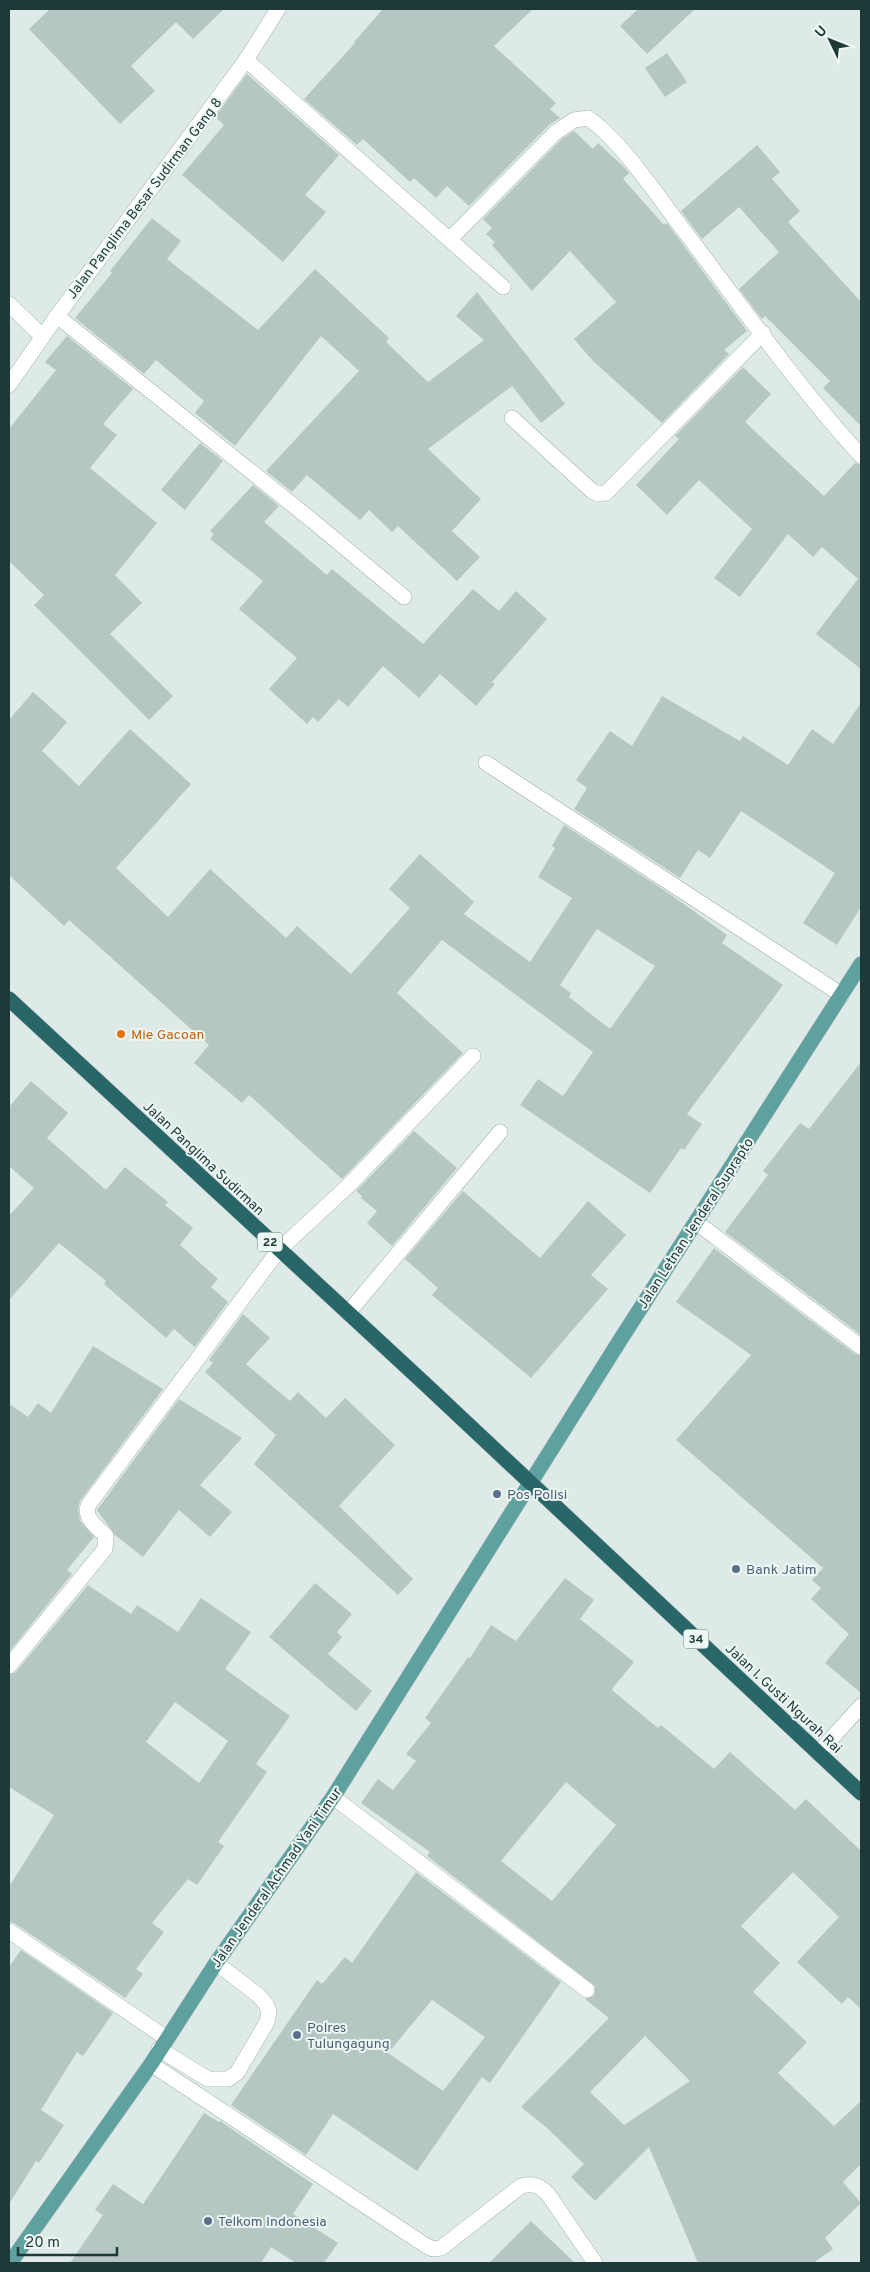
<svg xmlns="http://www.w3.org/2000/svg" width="870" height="2272" font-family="Overpass,sans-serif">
	<rect width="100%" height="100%" fill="#ddeae7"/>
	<g fill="#b5c7c3" fill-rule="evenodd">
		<path d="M50,9H224L193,39L176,22L131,66L155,91L120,124L29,29Z"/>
		<path d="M383,9H533L494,46L556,103L550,109L560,118L549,125L469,206L447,186L436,198L414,178L410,182L363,139L357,145L304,99L355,43L354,42Z"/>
		<path d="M638,9H695L647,54L620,26Z"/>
		<path d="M667,53L687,82L665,97L645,68Z"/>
		<path d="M247,74L339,155L305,195L326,212L283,262L182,175L224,125L215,117Z"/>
		<path d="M574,131L593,149L598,143L626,169L629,173L623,179L664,225L667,223L747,331L724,350L729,354L662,423L593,361L574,339L616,302L570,251L532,291L492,245L495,242L486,234L492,228L483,219L562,139Z"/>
		<path d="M757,145L780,172L772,179L800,211L788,222L861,302V426L823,388L830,381L765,316L762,319L739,289L779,252L739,207L702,239L681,211Z"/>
		<path d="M152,218L181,241L167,259L258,330L315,269L389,338L386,342L428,382L484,340L456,316L477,292L565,404L541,423L512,386L428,449L481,499L452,531L480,557L457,581L398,526L392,532L369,510L360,520L307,475L292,492L266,471L359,371L321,336L235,446L195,413L204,401L156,360L144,374L75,318L112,273L110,271Z"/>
		<path d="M67,336L133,389L103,424L117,435L90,468L157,523L115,575L142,603L110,634L173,696L149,720L34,605L44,595L9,561V429L56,370L45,362Z"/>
		<path d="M743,367L771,394L745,422L824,496L855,463L861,465V669L816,634L858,579L822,547L813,557L788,534L740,597L714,578L752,529L699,480L667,515L636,485L679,439L675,436Z"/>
		<path d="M200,443L223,461L185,510L161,490Z"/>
		<path d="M253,485L279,506L264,522L327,575L332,569L423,644L473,589L499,611L516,591L547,619L492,682L495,684L476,706L440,674L419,698L383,666L348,707L339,699L318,722L313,717L307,724L269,689L297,658L239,609L263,581L210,539L214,534L210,531Z"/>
		<path d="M33,692L67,722L42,751L79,786L130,729L191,784L116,868L168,917L210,869L286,938L297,926L351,974L410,908L389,889L420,854L474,902L464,914L530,962L572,898L538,877L555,848L552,846L564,825L670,894L727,935L722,943L783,985L687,1114L702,1124L684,1150L681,1148L650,1193L520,1105L538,1079L563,1096L593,1052L442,940L397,993L463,1053L342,1179L249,1095L242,1103L194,1063L209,1045L69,920L64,926L9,875V720ZM597,929L655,966L610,1029L569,997L571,993L560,985Z"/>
		<path d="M662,696L740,741L743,736L788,765L812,729L833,744L861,703V907L837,945L803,923L835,873L741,811L710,858L698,850L680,878L574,809L587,788L576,780L610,731L632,746Z"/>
		<path d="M861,1062V1335L725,1232L768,1175L763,1171L800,1123L809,1129Z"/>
		<path d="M31,1081L68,1113L47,1138L106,1190L125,1167L168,1202L165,1205L193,1228L180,1245L218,1279L211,1287L228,1302L195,1347L174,1329L166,1338L104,1284L106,1281L59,1243L9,1300V1216L34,1188L9,1166V1107Z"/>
		<path d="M414,1131L457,1168L392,1246L367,1223L377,1211L361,1198L362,1196L356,1191Z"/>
		<path d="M463,1191L540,1258L588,1201L626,1235L591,1275L608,1289L531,1378L432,1295L438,1288L405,1259Z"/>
		<path d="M714,1248L855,1354L861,1356V1693L825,1663L849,1634L811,1599L821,1588L812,1580L823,1568L676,1440L751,1355L676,1302Z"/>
		<path d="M243,1314L270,1338L246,1364L290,1401L298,1392L326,1418L345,1398L395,1445L339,1506L413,1579L398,1595L254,1464L276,1435L205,1372L213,1363L209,1360Z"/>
		<path d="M93,1346L163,1389L80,1501L78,1509L80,1521L94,1537L67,1570L72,1574L9,1652V1404L28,1417L38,1403L51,1413Z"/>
		<path d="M179,1399L242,1438L200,1485L232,1512L210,1537L179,1510L143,1557L115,1535L97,1510Z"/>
		<path d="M565,1578L594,1600L580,1619L634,1662L612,1689L613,1691L658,1728L661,1725L714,1769L730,1752L795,1810L806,1799L861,1851V2009L848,1997L842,2004L797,1962L839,1917L793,1872L741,1926L780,1963L753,1992L807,2042L778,2073L834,2126L861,2101V2164L843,2182L861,2203L825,2238L833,2249L813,2263H698L649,2147L595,2201L571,2177L584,2164L546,2127L521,2107L609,2018L585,1999L594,1996L595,1986L427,1856L430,1852L361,1803L378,1779L393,1790L416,1761L406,1754L431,1723L425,1718L468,1657L470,1658L491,1625L516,1641ZM566,1782L616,1825L552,1901L501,1861ZM645,2036L690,2081L624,2125L590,2092Z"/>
		<path d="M315,1583L352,1614L337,1632L342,1637L328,1654L372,1691L356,1711L269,1637Z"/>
		<path d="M88,1585L131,1614L137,1605L178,1632L201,1598L251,1632L225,1669L290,1716L256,1764L267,1772L218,1842L224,1846L197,1885L188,1879L152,1923L164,1932L136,1969L143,1974L125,1998L14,1923L9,1922V1887L54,1815L9,1787V1675L16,1672ZM175,1702L228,1741L199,1783L146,1742Z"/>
		<path d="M416,1872L561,1982L490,2083L482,2077L417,2171L333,2114L306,2155L231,2105L317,1980L322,1984L345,1957L352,1963ZM432,2000L485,2037L443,2091L388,2053Z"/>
		<path d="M21,1950L113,2013L83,2056L77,2052L41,2110L64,2125L39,2163L36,2161L9,2204V1967Z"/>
		<path d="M204,2113L219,2122L220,2121L313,2184L293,2214L338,2243L324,2263H296L271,2247L261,2263H70L103,2215L95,2210L113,2184L143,2204Z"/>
		<path d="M531,2221L575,2263H489Z"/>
	</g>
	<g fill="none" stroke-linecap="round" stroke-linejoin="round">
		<g stroke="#a0b2af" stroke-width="16">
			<g id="minor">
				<path d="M246,60L503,287"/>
				<path d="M450,239L556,132L574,120L588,118C620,140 655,192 679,224C739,302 795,384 861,456"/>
				<path d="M9,304L42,336"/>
				<path d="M57,316L314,522L404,597"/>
				<path d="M9,385L57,316L246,60L278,9"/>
				<path d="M512,418L592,491L599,494L606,493L763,333"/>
				<path d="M486,763L842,995"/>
				<path d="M696,1222L861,1347"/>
				<path d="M348,1313L500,1132"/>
				<path d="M9,1666L105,1549L106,1536C97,1527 82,1517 89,1504L279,1250L349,1185L473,1056"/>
				<path d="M818,1753L861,1706"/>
				<path d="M333,1797L587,1990"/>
				<path d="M9,1931L166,2038"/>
				<path d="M159,2049L208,2079H228L237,2073L267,2022L269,2012L266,2004L258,1995L216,1963"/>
				<path d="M151,2064L425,2245L433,2249L441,2248L521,2186C533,2183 539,2185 548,2194L595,2263"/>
			</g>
		</g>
		<g stroke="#bcc4c3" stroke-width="16">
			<path id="major" d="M10,2263L151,2064L216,1963L333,1797L617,1345L861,964"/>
		</g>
		<g stroke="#bcc4c3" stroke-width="16">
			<path id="highway" d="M9,999L424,1383L861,1793"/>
		</g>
		<use href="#minor" stroke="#fff" stroke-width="15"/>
		<use href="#major" stroke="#5fa19e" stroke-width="15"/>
		<use href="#highway" stroke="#296667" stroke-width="15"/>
	</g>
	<circle fill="#e8710a" stroke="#edf7f4" stroke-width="2" cx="121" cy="1034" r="5"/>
	<g fill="#5c6f8a" stroke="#edf7f4" stroke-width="2">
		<circle cx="497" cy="1494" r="5"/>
		<circle cx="736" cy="1569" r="5"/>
		<circle cx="297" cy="2035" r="5"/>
		<circle cx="208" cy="2221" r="5"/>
	</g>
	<g text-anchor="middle" stroke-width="4" stroke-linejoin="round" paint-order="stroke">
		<g fill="#edf7f4" stroke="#5c7370" stroke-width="1">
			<rect x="257.5" y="1232.5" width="25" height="19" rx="4"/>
			<rect x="683.5" y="1629.5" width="25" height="19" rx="4"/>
		</g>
		<g font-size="12" font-weight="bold" fill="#1e3a38">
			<text x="270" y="1246">22</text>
			<text x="696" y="1643">34</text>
		</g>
		<g font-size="14" fill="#1e3a38" stroke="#edf7f4">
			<text transform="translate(144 198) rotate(-53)" y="5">Jalan Panglima Besar Sudirman Gang 8</text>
			<text transform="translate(204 1158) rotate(43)" y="5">Jalan Panglima Sudirman</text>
			<text transform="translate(695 1223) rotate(-57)" y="5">Jalan Letnan Jenderal Suprapto</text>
			<text transform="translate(784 1698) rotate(43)" y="5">Jalan I. Gusti Ngurah Rai</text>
			<text transform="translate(276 1877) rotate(-55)" y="5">Jalan Jenderal Achmad Yani Timur</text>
		</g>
		<g font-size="14" fill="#c56008" stroke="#edf7f4" text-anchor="start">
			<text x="131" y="1039">Mie Gacoan</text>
		</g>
		<g font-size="14" fill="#4e5e75" stroke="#edf7f4" text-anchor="start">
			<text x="507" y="1499">Pos Polisi</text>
			<text x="746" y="1574">Bank Jatim</text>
			<text x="307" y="2032">Polres<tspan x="307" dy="16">Tulungagung</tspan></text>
			<text x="218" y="2226">Telkom Indonesia</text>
		</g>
	</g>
	<rect width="870" height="2272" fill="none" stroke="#1e3a38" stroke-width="20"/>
	<g transform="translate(830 40) rotate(313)" stroke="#edf7f4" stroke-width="4" paint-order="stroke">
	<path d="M0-4L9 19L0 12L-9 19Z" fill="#1e3a38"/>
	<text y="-8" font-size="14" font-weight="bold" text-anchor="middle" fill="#1e3a38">U</text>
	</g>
	<path d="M18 2247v8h99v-8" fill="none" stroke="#1e3a38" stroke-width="2.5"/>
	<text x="25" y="2247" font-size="15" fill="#1e3a38" stroke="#edf7f4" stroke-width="4" paint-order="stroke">20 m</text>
</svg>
